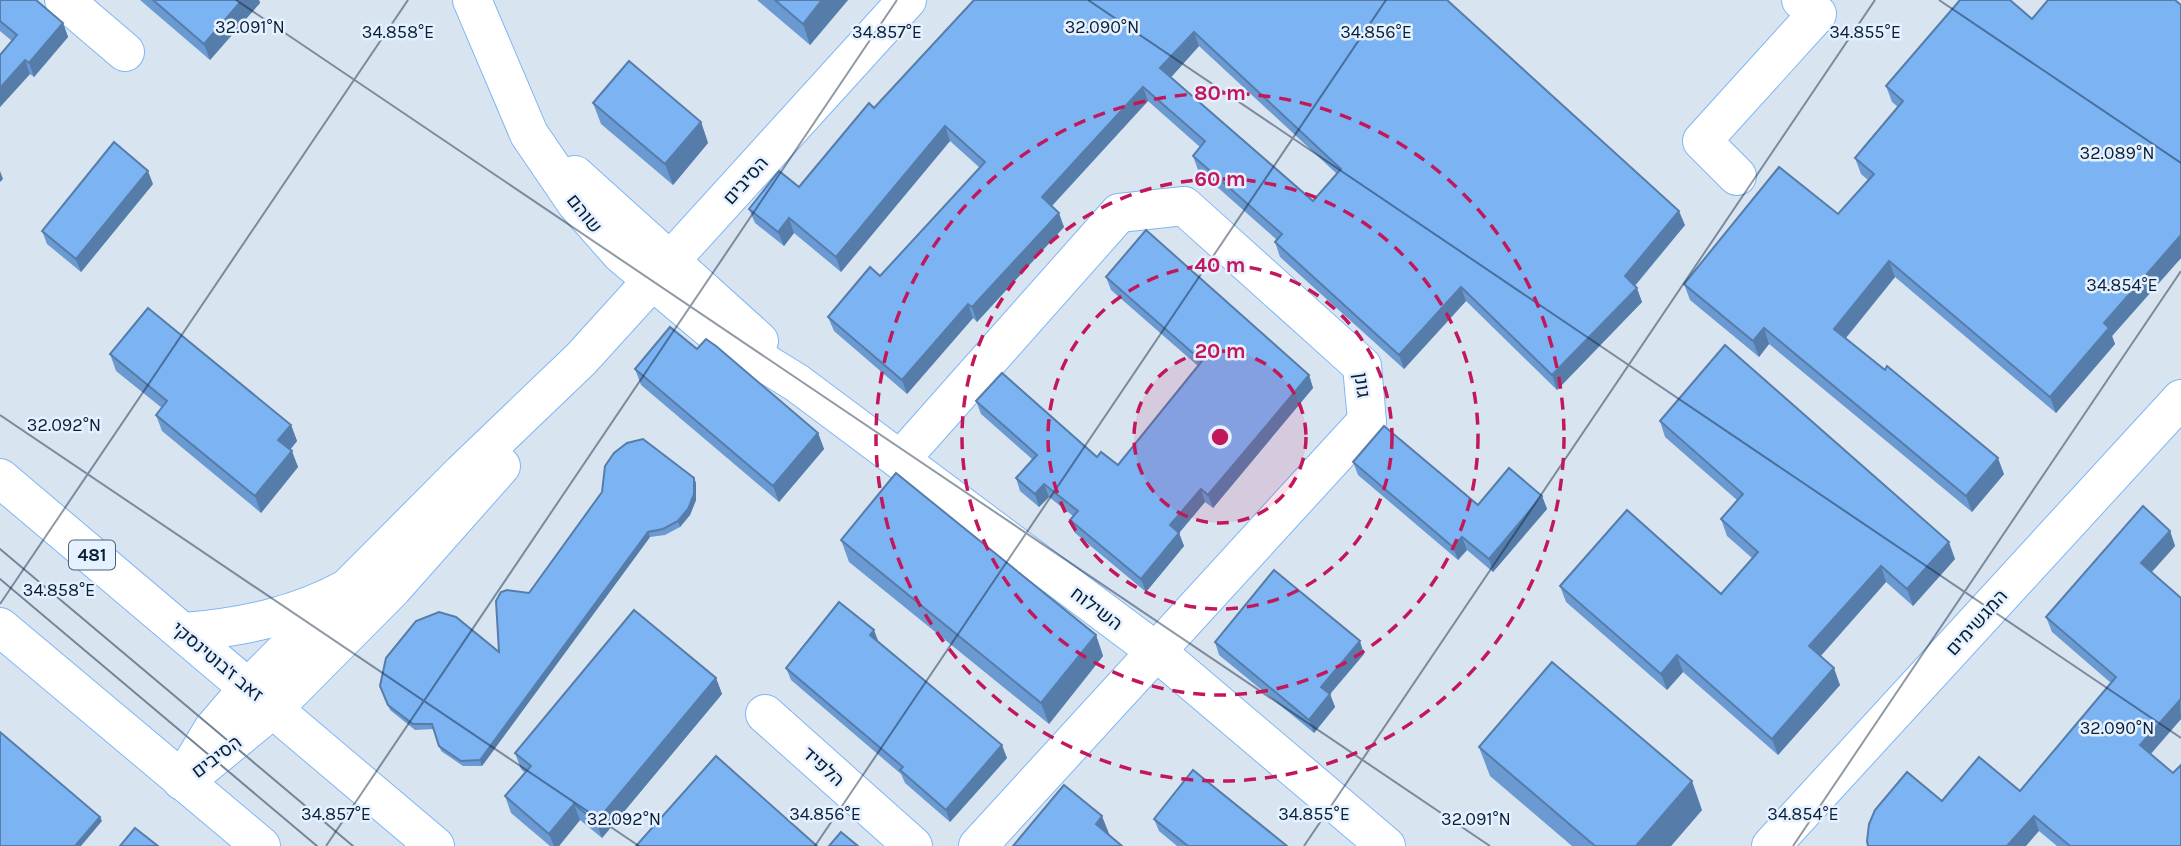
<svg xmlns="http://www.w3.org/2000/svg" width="2181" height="846" font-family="Karla,Heebo,sans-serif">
	<rect width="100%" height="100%" fill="#d9e4f1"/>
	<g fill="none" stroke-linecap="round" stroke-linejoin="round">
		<g stroke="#7eb6f6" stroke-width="40">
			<g id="minor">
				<path d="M64,0L125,52"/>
				<path d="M472,0L529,134L576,203L621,254L710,329L797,383L1157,652L1386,846"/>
				<path d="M575,175L759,341"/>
				<path d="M1737,176L1702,141L1817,14L1801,0"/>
				<path d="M900,460L1119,213L1184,206L1362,366L1367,421L978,846"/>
				<path d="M765,714L913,846"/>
				<path d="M201,768L274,708L393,588L501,466"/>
				<path d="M182,781L213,729L249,687L462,473L581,359L907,0"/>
				<path d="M1771,846L2181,399"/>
			</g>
		</g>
		<g stroke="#7eb6f6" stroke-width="40">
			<g id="major">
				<path d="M0,478L435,846"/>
				<path d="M0,627L261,846"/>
				<path d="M185,632C243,627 297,616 348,588"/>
			</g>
		</g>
		<use href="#minor" stroke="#fff" stroke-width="38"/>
		<use href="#major" stroke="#fff" stroke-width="38"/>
		<g stroke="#758598" stroke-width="2">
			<path d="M0,549L353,846"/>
			<path d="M0,579L317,846"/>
		</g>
	</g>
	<g fill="#6a9ad1" fill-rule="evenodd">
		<path d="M0,0L63,23L68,37L34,77L30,74L0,107V55L12,41L0,31Z"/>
		<path d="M140,0H259L260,3L210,60Z"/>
		<path d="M757,0H848L810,45Z"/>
		<path d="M974,0H1447L1685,225L1635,286L1642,302L1557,390L1466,301L1404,369L1280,257L1275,242L1277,240L1198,170L1193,156L1200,147L1148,101L1052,206L1064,227L977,322L973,318L907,394L834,331L828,317L880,276L980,168L950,141L841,272L794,233L784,246L755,223L749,209L799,187L874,108ZM1199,46L1337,174L1313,201L1171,77Z"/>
		<path d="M2181,5V258L2112,336L2115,344L2056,413L1895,277L1846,338L2004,474L1972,512L1769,344L1759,357L1690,300L1684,284L1838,214L1868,180L1861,174L1855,158L1898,107L1892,102L1886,86L2032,19Z"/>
		<path d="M593,103L701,122L708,143L673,185L601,124Z"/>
		<path d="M153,184L81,272L47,244L42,231Z"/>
		<path d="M1106,277L1309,375L1313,388L1213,508L1205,502L1179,533L1184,546L1146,592L1075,533L1070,520L1073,516L1049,497L1039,507L1020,491L1016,478L1032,459L981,414L976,401L1097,457L1118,465L1198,366L1111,290Z"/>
		<path d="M697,349L818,433L824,449L779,502L641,385L635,369Z"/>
		<path d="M110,354L291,425L297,441L290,450L298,467L261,513L162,431L156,415L162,408L116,371Z"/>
		<path d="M1660,421L1955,559L1913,606L1886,582L1821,656L1840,685L1778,755L1683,672L1667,690L1566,602L1560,586L1721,594L1752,558L1727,536L1721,519L1737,500L1665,437Z"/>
		<path d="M1353,462L1478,505L1542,496L1547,509L1493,572L1467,550L1458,560L1358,475Z"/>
		<path d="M694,478L696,483V500L690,515L680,527L665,535L650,537L482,766H463L441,751L434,729L415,730L390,710L380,686L499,652L529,593Z"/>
		<path d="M2170,531L2175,546L2151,573L2181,598V719L2151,754L2181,846H2057L2039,831L1942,801L2020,791L2111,683L2052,632L2046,617Z"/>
		<path d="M841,540L1096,635L1103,656L1049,724L849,562Z"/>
		<path d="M879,642L1007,758L950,822L905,783L901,774L791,680L786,668Z"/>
		<path d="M1215,642L1364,654L1330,694L1335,707L1314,733L1219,655Z"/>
		<path d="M716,678L722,694L602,838L580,820L559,846H550L511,813L505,796L525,773L521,769L515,753Z"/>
		<path d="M1479,747L1702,810L1671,846H1572L1490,776Z"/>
		<path d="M1154,819L1287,846H1177L1159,831Z"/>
	</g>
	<g fill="#567daa">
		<path d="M242,0H259L260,3L210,60L204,44Z"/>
		<path d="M822,0H848L810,45L803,24Z"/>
		<path d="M63,23L68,37L34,77L29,63Z"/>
		<path d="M1194,32L1199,46L1166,83L1160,68Z"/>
		<path d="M25,60L30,74L0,107V88Z"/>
		<path d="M1143,87L1148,101L1047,211L1042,197Z"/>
		<path d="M701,122L708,143L673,185L665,164Z"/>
		<path d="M945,126L950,141L841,272L836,257Z"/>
		<path d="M0,171L3,179L0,182Z"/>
		<path d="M148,171L153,184L81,272L76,259Z"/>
		<path d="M1679,211L1685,225L1630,291L1625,276Z"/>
		<path d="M1059,213L1064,227L977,322L972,307Z"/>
		<path d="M789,218L794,233L784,246L778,232Z"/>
		<path d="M2181,235V258L2112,336L2115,344L2056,413L2050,397L2104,323Z"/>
		<path d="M1889,261L1895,277L1840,345L1834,329Z"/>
		<path d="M1461,287L1466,301L1404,369L1399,355Z"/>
		<path d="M1637,288L1642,302L1557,390L1552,375Z"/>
		<path d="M968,304L973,318L907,394L902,380Z"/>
		<path d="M1764,328L1769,344L1759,357L1753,341Z"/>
		<path d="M1309,375L1313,388L1213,508L1208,495Z"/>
		<path d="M291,425L297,441L284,457L278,440Z"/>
		<path d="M818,433L824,449L779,502L773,486Z"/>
		<path d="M292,451L298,467L261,513L255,496Z"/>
		<path d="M1998,458L2004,474L1972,512L1966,496Z"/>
		<path d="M694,478L696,483V500L690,515L680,527L678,521Z"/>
		<path d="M1044,484L1049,497L1039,507L1035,494Z"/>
		<path d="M1201,489L1205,502L1179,533L1184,546L1146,592L1141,579L1170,525Z"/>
		<path d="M1542,496L1547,509L1493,572L1489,559Z"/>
		<path d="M2170,531L2175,546L2146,578L2141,563Z"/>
		<path d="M648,532L650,537L482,766L480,760Z"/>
		<path d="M1462,537L1467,550L1458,560L1453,547Z"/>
		<path d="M1949,542L1955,559L1913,606L1907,589Z"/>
		<path d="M1881,566L1886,582L1815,662L1809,646Z"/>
		<path d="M874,630L879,643L870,635Z"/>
		<path d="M1096,635L1103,656L1049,724L1041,703Z"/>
		<path d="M1360,641L1364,654L1330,694L1335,707L1314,733L1309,720L1321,687Z"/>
		<path d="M1677,655L1683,672L1667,690L1661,674Z"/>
		<path d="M1834,668L1840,685L1778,755L1772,739Z"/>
		<path d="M716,678L722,694L602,838L596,822Z"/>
		<path d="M2180,699L2181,719L2145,760L2140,745Z"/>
		<path d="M1002,745L1007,758L950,822L946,810Z"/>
		<path d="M1692,781L1702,810L1671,846H1636Z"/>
		<path d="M574,804L580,820L559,846H554L549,834Z"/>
		<path d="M1102,816L1110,836L1096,824Z"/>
		<path d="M2034,816L2039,831L2026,846H2007Z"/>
		<path d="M100,817L102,821L81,846H75Z"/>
	</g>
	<g fill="#7bb3f3" stroke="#567daa" stroke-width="2" fill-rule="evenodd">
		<path d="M0,0H36L63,23L29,63L25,60L0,88V55L17,35L0,21Z"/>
		<path d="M153,0H242L204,44Z"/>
		<path d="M775,0H822L803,24Z"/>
		<path d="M974,0H1447L1679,211L1625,276L1637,288L1552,375L1461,287L1399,355L1275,242L1282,234L1193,156L1205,141L1143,87L1042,197L1059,213L972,307L968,304L902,380L828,317L870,267L880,276L985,162L945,126L836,257L789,218L778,232L749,209L779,171L799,187L869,103L874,108ZM1194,32L1341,169L1313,201L1160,68Z"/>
		<path d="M1960,0H2010L2032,19L2048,0H2175L2181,5V235L2104,323L2109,328L2050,397L1889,261L1834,329L1885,370L1887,366L1998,458L1966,496L1764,328L1753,341L1684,284L1779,167L1838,214L1874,174L1855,158L1903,101L1886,86Z"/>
		<path d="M629,61L701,122L665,164L593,103Z"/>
		<path d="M114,142L148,171L76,259L42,231Z"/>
		<path d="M1146,230L1309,375L1208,495L1201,489L1170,525L1179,533L1141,579L1070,520L1078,511L1044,484L1035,494L1016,478L1037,455L976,401L1002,373L1097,457L1101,452L1118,465L1202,361L1106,277Z"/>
		<path d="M148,308L291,425L278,440L292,451L255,496L156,415L167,401L110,354Z"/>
		<path d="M670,327L697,349L706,339L716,346L818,433L773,486L635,369Z"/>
		<path d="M1725,345L1949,542L1907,589L1881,566L1809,646L1834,668L1772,739L1677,655L1661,674L1560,586L1627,510L1721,594L1758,552L1721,519L1743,494L1660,421Z"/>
		<path d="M1384,426L1478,505L1509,468L1542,496L1489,559L1462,537L1453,547L1353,462Z"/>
		<path d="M643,439L694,478V494L688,509L678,521L663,529L648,532L480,760L461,761L439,746L432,724H413L388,705L380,686L386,658L416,621L439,612L456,617L499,652L496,601L501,592L507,590L529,593L602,492L605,466L614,453L627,443Z"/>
		<path d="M896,473L1096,635L1041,703L841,540Z"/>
		<path d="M2143,506L2170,531L2141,563L2181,598V699L2140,745L2173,773L2181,765V846H2070L2034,816L2007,846H1868L1867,841L1869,824L1875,810L1907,772L1942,801L1979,757L2020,791L2116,677L2046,617Z"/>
		<path d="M1274,570L1360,641L1321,687L1330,694L1309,720L1215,642Z"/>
		<path d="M839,602L874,630L870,635L1002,745L946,810L900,770L903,767L786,668Z"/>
		<path d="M634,610L716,678L596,822L574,804L549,834L505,796L531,766L515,753Z"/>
		<path d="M1552,662L1692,781L1636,846H1595L1479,747Z"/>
		<path d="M0,732L100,817L75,846H0Z"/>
		<path d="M716,756L817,846H636Z"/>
		<path d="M1193,770L1287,846H1188L1154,819Z"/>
		<path d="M1064,785L1102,816L1096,824L1122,846H1013Z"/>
		<path d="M135,828L158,846H120Z"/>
		<path d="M841,832L858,846H829Z"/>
	</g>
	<path fill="none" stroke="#091f38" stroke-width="2" stroke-opacity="0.45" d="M236,0L1490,846M1088,0L2181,738M1939,0L2181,163M0,415L639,846M0,604L408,0M326,846L897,0M815,846L1386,0M1304,846L1875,0M1793,846L2181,271"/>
	<circle cx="1220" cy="437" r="86" fill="#c2185b" fill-opacity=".12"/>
	<g fill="none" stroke="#c2185b" stroke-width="3.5" stroke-dasharray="12 9">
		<circle cx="1220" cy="437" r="86"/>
		<circle cx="1220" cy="437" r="172"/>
		<circle cx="1220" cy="437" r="258"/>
		<circle cx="1220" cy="437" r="344"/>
	</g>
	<g text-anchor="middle" stroke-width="5" stroke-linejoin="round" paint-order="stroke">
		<rect fill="#e6f1ff" stroke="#4b5e74" stroke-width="2" x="69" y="540.5" width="46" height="29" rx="5"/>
		<g font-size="18" font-weight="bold" fill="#091f38">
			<text x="92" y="561">481</text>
		</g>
		<g font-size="19" fill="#091f38" stroke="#e6f1ff">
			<text transform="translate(745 180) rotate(-48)" y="7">הסיבים</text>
			<text transform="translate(585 213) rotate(51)" y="7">שוהם</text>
			<text transform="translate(1363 385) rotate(82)" y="7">גונן</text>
			<text transform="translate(1097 608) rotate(37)" y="7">השילוח</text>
			<text transform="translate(1976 622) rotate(-48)" y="7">המגשימים</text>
			<text transform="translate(218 661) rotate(40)" y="7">זאב ז'בוטינסקי</text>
			<text transform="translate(216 756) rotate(-37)" y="7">הסיבים</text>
			<text transform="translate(824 766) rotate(42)" y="7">הלפיד</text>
		</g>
	</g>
	<g font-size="18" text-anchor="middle" fill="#091f38" stroke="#e6f1ff" stroke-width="5" stroke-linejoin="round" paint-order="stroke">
		<text x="250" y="33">32.091°N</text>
		<text x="1102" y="33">32.090°N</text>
		<text x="398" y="38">34.858°E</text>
		<text x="887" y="38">34.857°E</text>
		<text x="1376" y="38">34.856°E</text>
		<text x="1865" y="38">34.855°E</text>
		<text x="2117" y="159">32.089°N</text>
		<text x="2122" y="291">34.854°E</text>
		<text x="64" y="431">32.092°N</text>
		<text x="59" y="596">34.858°E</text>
		<text x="2117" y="734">32.090°N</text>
		<text x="336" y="820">34.857°E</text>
		<text x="825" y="820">34.856°E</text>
		<text x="1314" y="820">34.855°E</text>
		<text x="1803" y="820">34.854°E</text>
		<text x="624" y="825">32.092°N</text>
		<text x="1476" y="825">32.091°N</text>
	</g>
	<circle cx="1220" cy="437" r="10" fill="#c2185b" stroke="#e6f1ff" stroke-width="3.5"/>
	<g font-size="21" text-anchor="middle" font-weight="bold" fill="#c2185b" stroke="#e6f1ff" stroke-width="5" stroke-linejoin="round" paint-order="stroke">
		<text x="1220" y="100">80 m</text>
		<text x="1220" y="186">60 m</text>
		<text x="1220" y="272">40 m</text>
		<text x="1220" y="358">20 m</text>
	</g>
</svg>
